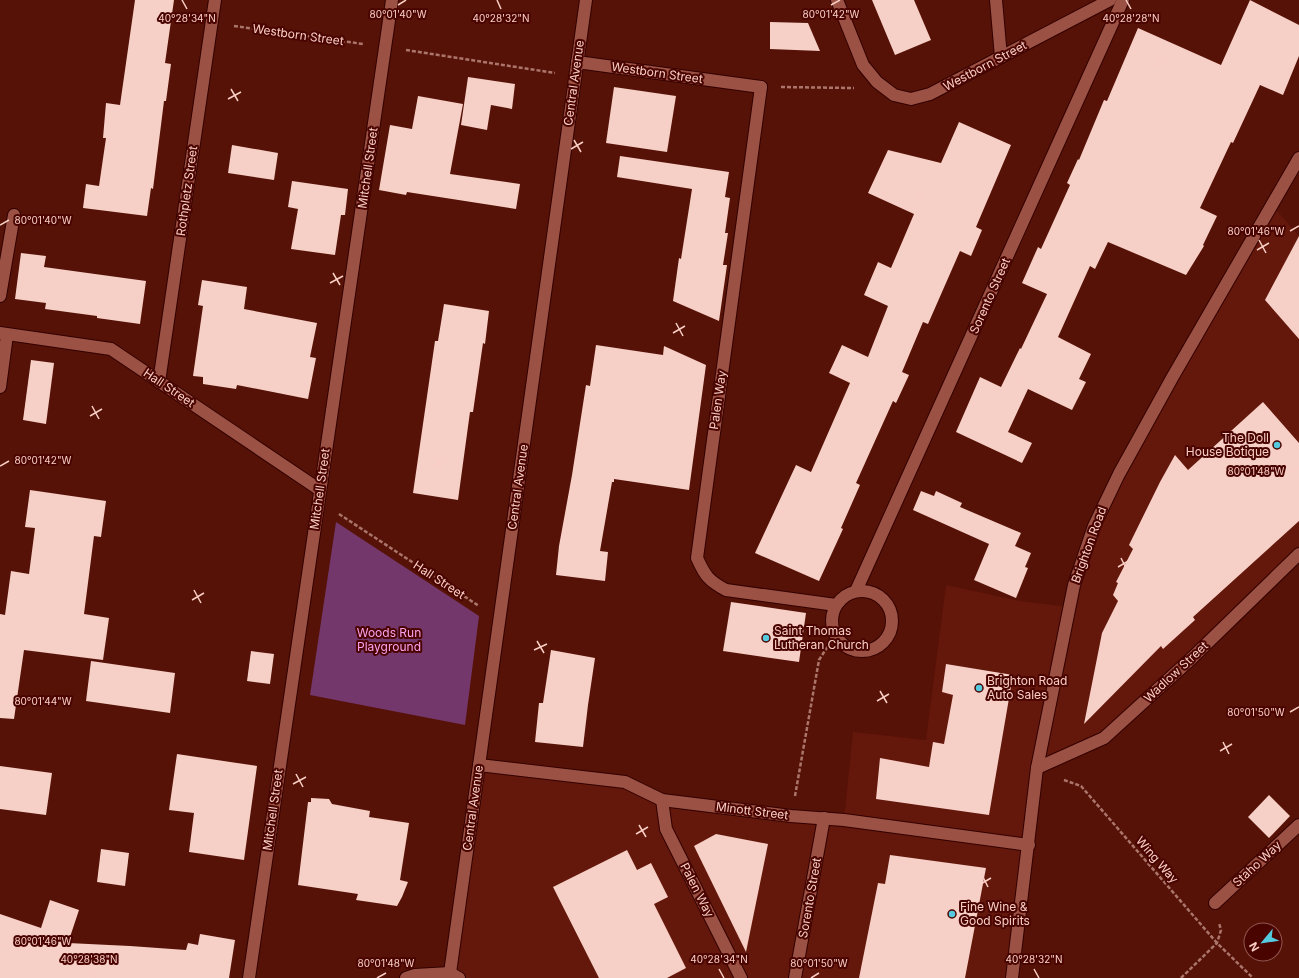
<svg xmlns="http://www.w3.org/2000/svg" width="1299" height="978" font-family="Inter,sans-serif">
	<rect width="100%" height="100%" fill="#561207"/>
	<path fill="#64170b" d="M1272,205L1299,236V554L1104,738L1037,768L1012,978H416L450,973L479,765L625,782L662,800L844,820L853,732L926,740L946,585L1020,601L1069,607L1094,526Z"/>
	<path fill="#73376c" d="M336,522L479,616L465,725L310,695Z"/>
	<g fill="#f6cfc7">
		<path d="M135,0H174L165,63L171,64L166,101H164L153,189L151,188L147,216L83,208L86,184L99,186L106,138H103L106,103L120,105Z"/>
		<path d="M872,0H914L931,40L895,55Z"/>
		<path d="M1250,0L1299,25V56L1283,95L1260,85L1233,143L1231,142L1200,208L1217,216L1203,245L1204,246L1186,275L1108,242L1095,269L1090,266L1058,337L1091,354L1079,379L1086,382L1072,410L1028,389L1008,432L1032,443L1022,463L956,432L980,377L1001,387L1020,348L1021,349L1047,294L1022,283L1038,247L1041,249L1070,185L1067,183L1078,159L1079,160L1104,100L1107,101L1138,28L1221,65Z"/>
		<path d="M770,22L808,23L820,51L770,49Z"/>
		<path d="M468,77L515,84L512,109L491,105L487,130L461,125Z"/>
		<path d="M614,87L676,96L667,152L606,143Z"/>
		<path d="M418,96L463,104L450,174L520,184L516,209L407,192L406,195L379,190L390,125L412,129Z"/>
		<path d="M959,122L1011,145L976,227L982,230L971,256L960,251L928,324L923,322L902,372L909,375L896,403L893,401L856,483L860,485L841,528L843,529L819,581L755,553L796,465L811,472L850,383L829,373L842,345L868,357L888,306L864,295L878,262L891,268L914,214L868,193L888,150L941,163Z"/>
		<path d="M232,145L278,153L274,180L228,173Z"/>
		<path d="M620,156L729,172L725,197L730,198L725,233H728L723,265H727L719,321L673,301L679,258L681,259L692,189L617,177Z"/>
		<path d="M292,181L348,189L345,215H341L335,255L291,249L298,209L288,207Z"/>
		<path d="M1299,236V339L1265,300Z"/>
		<path d="M21,253L46,256L44,267L146,281L140,324L97,318V316L45,309L46,303L15,299Z"/>
		<path d="M202,280L247,287L244,309L317,323L310,357L316,358L308,399L237,385L236,389L203,384V377L193,376L203,306L198,305Z"/>
		<path d="M444,304L489,311L485,344L483,343L473,412H470L458,500L413,493L435,341H438Z"/>
		<path d="M596,345L663,355L664,346L706,365L689,490L614,479V482H612L600,551L608,552L605,581L556,575L559,546L572,475L586,385L590,386Z"/>
		<path d="M31,360L54,363L46,424L23,420Z"/>
		<path d="M1263,402L1299,443V521L1193,617L1195,620L1163,649L1161,646L1084,724L1102,633L1118,601L1113,595L1118,583L1116,582L1133,549L1129,545L1160,482L1175,455L1188,470Z"/>
		<path d="M30,490L106,501L101,537L94,536L84,614L109,618L103,660L24,650L14,719L0,718V614L5,615L11,571L29,574L35,528L25,527Z"/>
		<path d="M921,491L934,496L936,491L962,503L960,507L1021,533L1015,546L1031,553L1025,567L1028,568L1016,598L974,580L989,544L913,510Z"/>
		<path d="M731,602L806,613L799,662L723,651Z"/>
		<path d="M551,650L595,658L588,705L583,747L535,742L539,703H543Z"/>
		<path d="M251,651L274,654L270,684L247,681Z"/>
		<path d="M91,661L175,673L170,713L86,701Z"/>
		<path d="M946,664L1013,675L989,815L876,799L880,758L929,767L933,742L944,744L953,695L942,692Z"/>
		<path d="M177,754L257,766L244,860L189,852L194,813L169,810Z"/>
		<path d="M0,766L52,773L46,815L0,809Z"/>
		<path d="M1269,795L1290,816L1269,838L1248,817Z"/>
		<path d="M311,798L329,799L332,804L370,811L369,817L409,823L400,880L408,882L402,897L397,906L356,900L358,894L298,885L308,802H311Z"/>
		<path d="M716,834L768,844L746,952L694,846Z"/>
		<path d="M101,849L129,853L125,886L97,882Z"/>
		<path d="M627,850L637,870L651,863L668,897L654,904L686,968L667,978H599L553,887Z"/>
		<path d="M890,855L986,868L965,978H859L878,883L885,884Z"/>
		<path d="M50,900L79,910L68,943L130,946L186,950L188,943L198,945L200,934L235,940L229,978H0V914L41,928Z"/>
	</g>
	<g fill="none" stroke-linecap="round" stroke-linejoin="round">
		<g stroke="#320100" stroke-width="14">
			<g id="lane">
				<path d="M761,87L697,558C705,576 709,581 726,590L836,605"/>
				<path d="M662,800L666,829L741,978"/>
				<path d="M1215,903L1299,825"/>
			</g>
		</g>
		<g stroke="#320100" stroke-width="14">
			<g id="street">
				<path d="M837,0L863,65L877,82L894,95L911,99L930,94L1110,0"/>
				<path d="M996,0L1001,57"/>
				<path d="M577,62L761,87"/>
				<path d="M0,296L14,215"/>
				<path d="M0,333L111,349L320,490"/>
				<path d="M159,382L215,0"/>
				<path d="M0,387L7,335"/>
				<path d="M856,591L1123,0"/>
				<circle cx="862" cy="621" r="30"/>
				<path d="M479,765L625,782L662,800L791,816L844,820L1029,845"/>
				<path d="M1037,768L1104,738L1192,658L1299,554"/>
				<path d="M450,973L586,0"/>
				<path d="M249,978L392,0"/>
				<path d="M795,978L824,818"/>
			</g>
		</g>
		<g stroke="#320100" stroke-width="14">
			<g id="secondary">
				<path d="M406,978L415,975L450,973L459,978"/>
				<path d="M1012,978L1037,768L1074,585L1094,526L1119,474L1172,378L1299,158"/>
			</g>
		</g>
		<g stroke="#ab756b" stroke-width="2.5" stroke-dasharray="4 2" stroke-linecap="butt">
			<path d="M234,26L363,44"/>
			<path d="M406,50L555,73"/>
			<path d="M781,87L854,88"/>
			<path d="M339,514L479,606"/>
			<path d="M1064,780L1081,786L1217,943L1253,978"/>
			<path d="M795,796L819,660L835,635"/>
			<path d="M1181,978L1217,943L1221,930L1219,923"/>
		</g>
		<use href="#lane" stroke="#9b5143" stroke-width="12"/>
		<use href="#street" stroke="#9b5143" stroke-width="12"/>
		<use href="#secondary" stroke="#9b5143" stroke-width="12"/>
	</g>
	<path fill="none" stroke="#f9cec5" stroke-width="1.5" d="M182,0L187,9M497,0L501,9M1126,0L1131,9M398,5L406,0M831,5L840,0M1158,56L1164,69M1155,66L1167,59M231,89L238,101M228,99L241,92M574,140L581,152M571,149L583,142M917,190L923,202M914,199L926,193M0,225L9,220M1290,231L1299,226M1259,240L1266,253M1257,250L1269,243M333,273L340,285M330,283L343,276M676,323L683,336M673,333L685,326M1019,374L1025,386M1016,383L1028,377M92,406L99,419M90,416L102,409M435,457L442,469M0,466L9,461M432,466L445,460M1290,472L1299,467M778,507L785,520M775,517L787,510M1121,558L1127,570M1118,567L1130,560M194,590L201,603M192,600L204,593M537,641L544,653M534,650L547,644M880,691L887,703M877,701L889,694M0,706L9,701M1290,712L1299,707M1223,742L1229,754M1220,751L1232,744M296,774L303,787M293,784L306,777M639,825L646,837M636,834L648,827M982,875L988,887M979,885L991,878M55,908L62,920M53,917L65,911M0,946L9,942M89,969L94,978M719,969L724,978M1034,969L1039,978M377,978L386,973M811,978L819,973"/>
	<g fill="#55cadf" stroke="#4a0400" stroke-width="1.5">
		<circle cx="1277" cy="445" r="4"/>
		<circle cx="766" cy="638" r="4"/>
		<circle cx="979" cy="688" r="4"/>
		<circle cx="952" cy="914" r="4"/>
	</g>
	<g text-anchor="middle" stroke-width="4" stroke-linejoin="round" paint-order="stroke">
		<g font-size="12" fill="#f9cec5" stroke="#4a0400">
			<text transform="translate(298 35) rotate(8)" y="4">Westborn Street</text>
			<text transform="translate(985 66) rotate(-28)" y="4">Westborn Street</text>
			<text transform="translate(657 73) rotate(8)" y="4">Westborn Street</text>
			<text transform="translate(574 83) rotate(-82)" y="4">Central Avenue</text>
			<text transform="translate(368 168) rotate(-82)" y="4">Mitchell Street</text>
			<text transform="translate(187 191) rotate(-82)" y="4">Rothpletz Street</text>
			<text transform="translate(990 296) rotate(-66)" y="4">Sorento Street</text>
			<text transform="translate(169 388) rotate(34)" y="4">Hall Street</text>
			<text transform="translate(718 400) rotate(-82)" y="4">Palen Way</text>
			<text transform="translate(518 487) rotate(-82)" y="4">Central Avenue</text>
			<text transform="translate(320 489) rotate(-82)" y="4">Mitchell Street</text>
			<text transform="translate(1089 545) rotate(-70)" y="4">Brighton Road</text>
			<text transform="translate(439 580) rotate(33)" y="4">Hall Street</text>
			<text transform="translate(1176 672) rotate(-43)" y="4">Wadlow Street</text>
			<text transform="translate(473 808) rotate(-82)" y="4">Central Avenue</text>
			<text transform="translate(273 810) rotate(-82)" y="4">Mitchell Street</text>
			<text transform="translate(752 811) rotate(7)" y="4">Minott Street</text>
			<text transform="translate(1157 860) rotate(49)" y="4">Wing Way</text>
			<text transform="translate(1257 864) rotate(-43)" y="4">Staho Way</text>
			<text transform="translate(697 890) rotate(63)" y="4">Palen Way</text>
			<text transform="translate(810 898) rotate(-80)" y="4">Sorento Street</text>
		</g>
		<g font-size="12" fill="#f9cec5" stroke="#4a0400" text-anchor="start">
			<text x="1269" y="442" text-anchor="end">The Doll<tspan x="1269" dy="14">House Botique</tspan></text>
			<text x="774" y="635">Saint Thomas<tspan x="774" dy="14">Lutheran Church</tspan></text>
			<text x="987" y="685">Brighton Road<tspan x="987" dy="14">Auto Sales</tspan></text>
			<text x="960" y="911">Fine Wine &amp;<tspan x="960" dy="14">Good Spirits</tspan></text>
		</g>
		<g font-size="12" fill="#fba1ef" stroke="#4a0400">
			<text x="389" y="637">Woods Run<tspan x="389" dy="14">Playground</tspan></text>
		</g>
	</g>
	<g font-size="10" text-anchor="middle" fill="#f9cec5" stroke="#4a0400" stroke-width="4" stroke-linejoin="round" paint-order="stroke">
		<text x="398" y="18">80°01'40"W</text>
		<text x="831" y="18">80°01'42"W</text>
		<text x="187" y="22">40°28'34"N</text>
		<text x="501" y="22">40°28'32"N</text>
		<text x="1131" y="22">40°28'28"N</text>
		<text x="43" y="224">80°01'40"W</text>
		<text x="1256" y="235">80°01'46"W</text>
		<text x="43" y="464">80°01'42"W</text>
		<text x="1256" y="475">80°01'48"W</text>
		<text x="43" y="705">80°01'44"W</text>
		<text x="1256" y="716">80°01'50"W</text>
		<text x="43" y="945">80°01'46"W</text>
		<text x="89" y="963">40°28'38"N</text>
		<text x="719" y="963">40°28'34"N</text>
		<text x="1034" y="963">40°28'32"N</text>
		<text x="386" y="967">80°01'48"W</text>
		<text x="819" y="967">80°01'50"W</text>
	</g>
	<g transform="translate(1263 942) rotate(241)"><circle r="19" fill="#4a0400" stroke="#90554f"/>
	<path d="M0-3L7 15L0 10L-7 15Z" fill="#55cadf"/>
	<text y="-6" font-size="11" font-weight="bold" text-anchor="middle" fill="#f9cec5">N</text>
	</g>
</svg>
